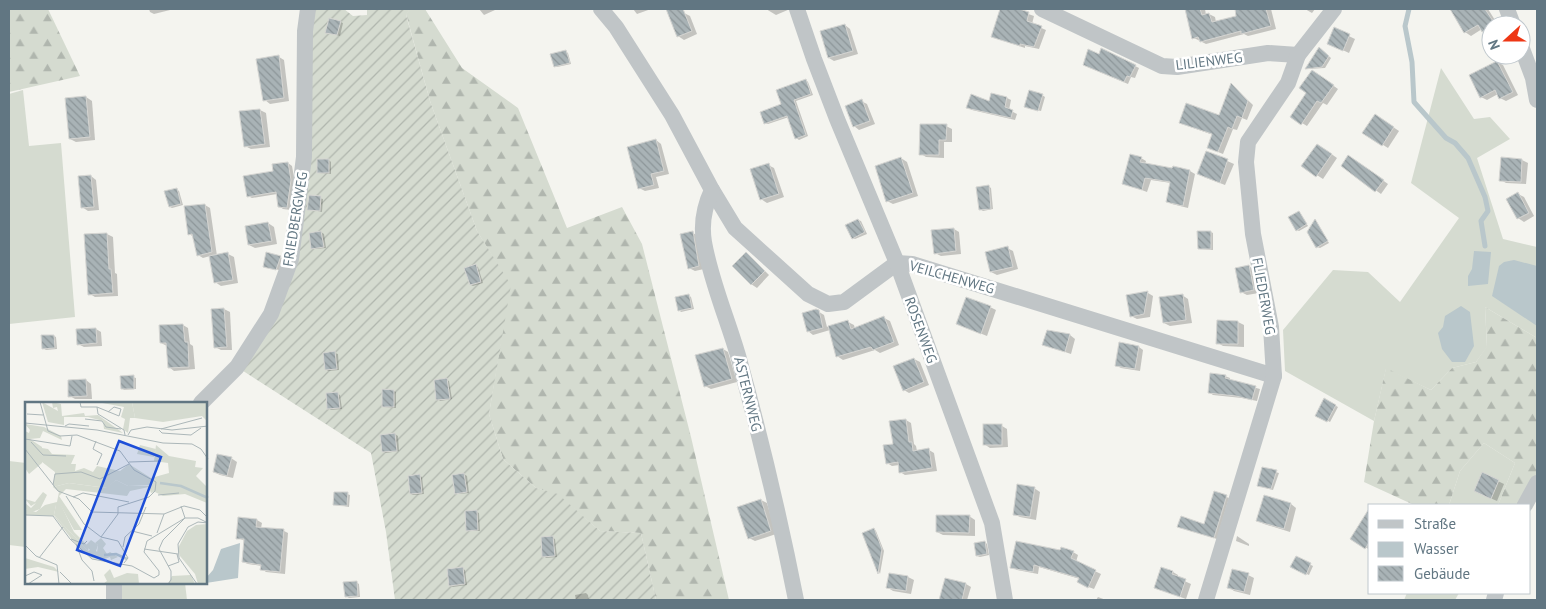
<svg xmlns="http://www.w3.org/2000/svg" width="1546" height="609" font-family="'PT Sans',sans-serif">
	<defs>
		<pattern id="forest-firs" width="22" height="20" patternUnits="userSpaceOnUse" patternTransform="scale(1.25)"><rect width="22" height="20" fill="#d5dbd0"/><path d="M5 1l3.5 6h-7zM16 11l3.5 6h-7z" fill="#b0b6ae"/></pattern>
		<pattern id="garden-furrows" width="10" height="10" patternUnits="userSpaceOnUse" patternTransform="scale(1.25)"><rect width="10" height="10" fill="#d5dbd0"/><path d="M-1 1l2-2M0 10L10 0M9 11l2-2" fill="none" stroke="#b0b6ae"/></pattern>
		<pattern id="building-back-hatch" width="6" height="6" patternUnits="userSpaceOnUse" patternTransform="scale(1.25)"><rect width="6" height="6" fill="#a9b3b6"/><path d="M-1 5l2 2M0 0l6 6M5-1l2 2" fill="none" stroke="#8d9699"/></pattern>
	</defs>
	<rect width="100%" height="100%" fill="#f4f4ef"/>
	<g fill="#d5dbd0">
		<path d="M1441,68L1474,119L1490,117L1510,139L1477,158L1503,239L1537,247V338L1485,307L1487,347L1476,362L1452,368L1431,390L1386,369L1374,421L1285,371L1283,330L1333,270L1368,272L1400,302L1459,218L1411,183Z"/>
		<path d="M23,90L29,146L61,143L75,317L9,324V94Z"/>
		<path d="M1484,443L1515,463L1498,505H1449L1460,471Z"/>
		<path d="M9,461L26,463V547L9,545Z"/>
		<path d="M114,583H185L187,600H114Z"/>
		<path d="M1407,593H1459L1455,600H1404Z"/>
	</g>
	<g fill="url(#forest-firs)">
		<path d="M9,9H48L80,76L9,92Z"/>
		<path d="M410,9H425L462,68L518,108L567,228L622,207L642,244L691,437L729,600H656L641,533L600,531L558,495L536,488L503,459L489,414L510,285L477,231L430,101L406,14Z"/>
		<path d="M1485,307L1537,338V483L1525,505H1498L1515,463L1484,443L1460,471L1449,505H1414L1364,482L1374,421L1386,368L1431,390L1452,368L1476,362L1487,346Z"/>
	</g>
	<path fill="url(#garden-furrows)" d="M308,9H344L353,16L367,15V9H410L406,15L430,101L477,231L511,285L489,414L503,459L536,488L558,494L600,531L641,533L656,600H395L386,532L371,453L237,367L291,259Z"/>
	<g fill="#b9c7cb">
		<path d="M1474,251L1491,252L1488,284L1468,286V276L1472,269Z"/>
		<path d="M1514,260L1537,266V326L1492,296L1499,266L1504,262Z"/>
		<path d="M1461,306L1470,312L1474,346L1465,362H1452L1442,349L1438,333L1443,327L1445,316Z"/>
		<path d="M240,543L238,578L206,583V578L213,570L221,549Z"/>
	</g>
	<g fill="#0003">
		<path d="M149,9H174L154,14L150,12Z"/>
		<path d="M479,9H494L495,10L484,15Z"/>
		<path d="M633,9H651L637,14Z"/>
		<path d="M766,9H790L776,15Z"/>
		<path d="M1001,9H1014L1034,16L1032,24L1046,30L1039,49L1025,46V48L993,37Z"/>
		<path d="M1186,9H1205L1206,15L1209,14L1215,17L1216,22L1238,16L1237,11L1244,9H1271L1276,29L1248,36L1244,34L1206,44L1194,38Z"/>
		<path d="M1305,9H1315L1312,13Z"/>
		<path d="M1457,9H1488L1498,25H1491V33L1489,34L1482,29L1471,36L1465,32L1453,11Z"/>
		<path d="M684,13L690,16L697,34L684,40L678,36Z"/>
		<path d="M340,22L343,23L340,36L329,33Z"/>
		<path d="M845,25L850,29L858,54L834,61L829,58Z"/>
		<path d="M1334,29L1355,39L1349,53L1334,46Z"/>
		<path d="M1320,49L1331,58L1325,68L1306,69Z"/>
		<path d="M566,52L568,53L571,64L557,67L555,66Z"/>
		<path d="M279,57L284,60L289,101L270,104L265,100Z"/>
		<path d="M1497,62L1503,65L1518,95L1506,101L1500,98L1498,94L1487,100L1481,97Z"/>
		<path d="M1135,66L1139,68L1135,78L1131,77L1128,84L1088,67Z"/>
		<path d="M1317,74L1338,89L1327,105L1323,103L1307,126L1292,117Z"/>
		<path d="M806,80L808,82L813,95L796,101L808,136L799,140L796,138L789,117L768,124L765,123Z"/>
		<path d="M1232,85L1253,105L1247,120L1242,118L1237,130L1233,129L1223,154L1213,150V135L1180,123L1220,116Z"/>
		<path d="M1042,95L1045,97L1041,111L1028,108Z"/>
		<path d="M86,97L92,101L95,140L76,142L70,139L67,99Z"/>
		<path d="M1007,98L1011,100L1009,110L1017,114L1015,120L972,110L967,107Z"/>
		<path d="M861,101L867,104L875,124L859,130L854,126Z"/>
		<path d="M260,110L266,113L270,147L251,149L245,146Z"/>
		<path d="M1381,119L1399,131L1388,148L1364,133Z"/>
		<path d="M946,126L952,129V142H944V158L926,157L921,154Z"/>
		<path d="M656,140L661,144L669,174L656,177L659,188L645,191L639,188Z"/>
		<path d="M1323,148L1337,158L1323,179L1303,166Z"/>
		<path d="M1207,152L1234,164L1225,185L1204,177Z"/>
		<path d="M901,158L907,162L918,196L893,204L887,201Z"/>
		<path d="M1141,158L1146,161L1145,164L1190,171L1195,174L1188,208L1172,204L1167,201L1171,183L1151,180L1147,192L1123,183Z"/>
		<path d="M1353,159L1388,184L1381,194L1342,166Z"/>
		<path d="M1502,159L1522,160L1528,163L1526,184L1506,183L1501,180Z"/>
		<path d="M329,160L331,162V174L318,173Z"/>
		<path d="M288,163L292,166L295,183L291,210L283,209L279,206L277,194L252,198L248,196L274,172Z"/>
		<path d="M768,165L774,168L784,197L767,203L761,199Z"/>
		<path d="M91,176L96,180L99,210L88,211L82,207Z"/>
		<path d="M988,186L991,188L993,209L983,211L980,209Z"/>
		<path d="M176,189L179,191L183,205L172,208L170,207Z"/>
		<path d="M1518,194L1524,197L1534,216L1524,222L1518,218Z"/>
		<path d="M310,196L323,199L322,212L309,209Z"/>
		<path d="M205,205L210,208L217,256L228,254L234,257L238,283L221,286L215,282L210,256L203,258L198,255L194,237L189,234Z"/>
		<path d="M1299,212L1308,226L1299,231L1297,230Z"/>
		<path d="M858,220L861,221L867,234L855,239L853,238Z"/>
		<path d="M1315,220L1329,243L1320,248L1317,247Z"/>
		<path d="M268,223L274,227L277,244L255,248L249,245Z"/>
		<path d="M954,229L959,232L961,254L941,256L935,253Z"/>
		<path d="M321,232L324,234L326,248L315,249L312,248Z"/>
		<path d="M1211,232L1213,233V250L1199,249Z"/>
		<path d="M693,233L698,236L704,269L695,271L689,268Z"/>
		<path d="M107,234L113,237L115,273L117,274L118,296L95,297L90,294L85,235Z"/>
		<path d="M1007,248L1013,251L1018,269L997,275L991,272Z"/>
		<path d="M267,254L283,258L279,270L267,267Z"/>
		<path d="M746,254L751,257L769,275L757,288L751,284Z"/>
		<path d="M476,266L478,267L483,283L473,286L471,285Z"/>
		<path d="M1249,266L1254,270L1259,293L1247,295L1241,292Z"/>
		<path d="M1148,293L1153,296L1150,317L1137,319L1131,316Z"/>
		<path d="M688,295L691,297L694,309L681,312L679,310Z"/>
		<path d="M1182,295L1188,299L1192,323L1170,326L1164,323Z"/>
		<path d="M990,307L996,310L987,336L957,324Z"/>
		<path d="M224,309L230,312L232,350H221L215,347Z"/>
		<path d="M816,310L824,315L827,327L848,322L854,325L855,329L884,318L890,321L899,345L880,353L875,350L843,360L837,356L830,330L813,335L808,331Z"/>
		<path d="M1218,322H1238L1244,325V347L1223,346L1218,343Z"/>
		<path d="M183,325L188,328L190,344L193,346L195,369L174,371L169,367L167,346L161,343Z"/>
		<path d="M96,329L101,332L102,346L84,347L78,344Z"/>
		<path d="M1048,332L1070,335L1075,339L1071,354L1044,345Z"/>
		<path d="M54,336L56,337L57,349L46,350L43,348Z"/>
		<path d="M1139,347L1143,350L1140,371L1121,368L1116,365Z"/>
		<path d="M723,349L728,352L737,382L711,389L705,386Z"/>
		<path d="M335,353L338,354L339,370L328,371L326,369Z"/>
		<path d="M914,359L920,362L929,385L909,393L904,390Z"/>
		<path d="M1225,376L1230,378V381L1260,389L1257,401L1242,398L1213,395L1209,392Z"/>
		<path d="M133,377L136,378V389L124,390L122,388Z"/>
		<path d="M86,380L91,384L92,399H75L70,396Z"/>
		<path d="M447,380L449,381L452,399L440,401L438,399Z"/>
		<path d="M394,391L396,392V408L383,407Z"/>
		<path d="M338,394L340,395L342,409L331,410L328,408Z"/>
		<path d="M1325,400L1338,407L1330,422L1317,415Z"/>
		<path d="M906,420L911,423L914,444L916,446L917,451L929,450L934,453L937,471L905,475L900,472L899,465L892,466L887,463Z"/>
		<path d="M1002,426L1007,429L1008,447L990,448L984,444Z"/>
		<path d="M395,434L398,436L399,451L386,453L383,451L381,436Z"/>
		<path d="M231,458L237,462L233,478L220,475L214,472Z"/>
		<path d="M1263,469L1279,473L1273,490L1259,486Z"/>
		<path d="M464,474L467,476L469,493L459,494L456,493Z"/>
		<path d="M1483,474L1504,484L1497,501L1481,494Z"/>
		<path d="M420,476L422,477L424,494L413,495L411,494Z"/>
		<path d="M1034,488L1040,492L1036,520L1020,517L1014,514Z"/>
		<path d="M1215,493L1229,498L1217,539L1181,528L1205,526Z"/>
		<path d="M347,494L350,495L349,507L334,504Z"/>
		<path d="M1265,497L1291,504L1296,508L1290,532L1264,524L1258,521Z"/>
		<path d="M761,500L767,503L776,534L755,541L749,538Z"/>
		<path d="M477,512L479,513L480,531H470L467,530Z"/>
		<path d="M969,516L975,520V536L943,535L937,532Z"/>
		<path d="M1370,517V550L1352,539Z"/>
		<path d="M239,519L257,520L262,523L261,528L284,531L288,533L285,574L266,572L262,569V566L248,564L243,562L245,541L238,538Z"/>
		<path d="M874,529L876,531L884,551L880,574L863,534Z"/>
		<path d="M1237,536L1249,544V546L1236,541Z"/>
		<path d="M553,538L555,539L557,557L546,558L544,556Z"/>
		<path d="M985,542L987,544L989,555L980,557L977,556Z"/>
		<path d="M1061,552H1073L1078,555L1076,562L1101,574L1094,589L1083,585L1080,579L1039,567L1038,574L1017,570L1012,567Z"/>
		<path d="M1296,558L1313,566L1309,575L1292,567Z"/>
		<path d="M1162,568L1173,572L1178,575V578L1191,584L1186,599L1155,588Z"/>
		<path d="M463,569L465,570L467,585L453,587L450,585Z"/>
		<path d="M1248,575L1254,578L1250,595L1234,591L1229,587Z"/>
		<path d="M908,577L914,580L911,594L893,591L887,587Z"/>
		<path d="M946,579L966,584L971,587L967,600H941Z"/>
		<path d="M356,582L359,584L360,597L349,598L346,596Z"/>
		<path d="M586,593L588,595L589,600H576L575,595Z"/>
		<path d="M1098,597L1106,600H1096Z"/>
	</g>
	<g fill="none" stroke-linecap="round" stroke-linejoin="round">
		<path stroke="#b9c7cb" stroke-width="5" d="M1409,9L1405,26L1412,62L1414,102L1446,138L1455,143L1468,158L1485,197L1488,211L1481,221L1485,246"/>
	</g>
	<g fill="url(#building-back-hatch)" stroke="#d5d5d2">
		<path d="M666,9H683L692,31L677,37Z"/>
		<path d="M1000,9H1019L1029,12L1027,21L1042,26L1034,47L1020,44V46L991,37Z"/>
		<path d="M1185,9H1200L1202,15L1209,13L1212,22L1236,16L1235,9H1266L1271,26L1241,34V31L1200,42L1198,37L1192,39Z"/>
		<path d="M1450,9H1485L1495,24L1491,25V27L1482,32L1478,25L1464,33Z"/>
		<path d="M329,18L341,21L337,35L325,33Z"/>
		<path d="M845,24L853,51L828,58L820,31Z"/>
		<path d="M1334,27L1350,34L1343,51L1327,44Z"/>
		<path d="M1319,47L1329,56L1322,67L1305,69Z"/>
		<path d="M1101,48L1136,65L1130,77L1127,76L1124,82L1083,65L1088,49L1099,54Z"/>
		<path d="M566,50L570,63L554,67L550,54Z"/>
		<path d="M279,55L284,98L263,101L256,59Z"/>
		<path d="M1497,61L1513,92L1499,99L1495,90L1480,98L1469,75Z"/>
		<path d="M1312,70L1334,85L1321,103L1317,101L1301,125L1290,117L1306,93L1299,88Z"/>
		<path d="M806,79L811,94L794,100L806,135L795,139L787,116L764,124L760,112L781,104L776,90Z"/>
		<path d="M1231,83L1248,101L1242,118L1237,116L1232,129L1228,127L1218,152L1207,148L1212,134L1179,123L1186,103L1219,115Z"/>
		<path d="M1029,90L1043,94L1038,111L1024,107Z"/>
		<path d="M991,93L1007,97L1005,107L1013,110L1011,118L966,108L971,94L989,101Z"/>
		<path d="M86,96L90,137L69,139L65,98Z"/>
		<path d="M862,99L870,121L853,127L845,106Z"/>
		<path d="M260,109L265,144L244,147L239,111Z"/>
		<path d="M1375,114L1394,127L1382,146L1362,133Z"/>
		<path d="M920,124H947L946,140H939V155H919Z"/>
		<path d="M656,139L664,171L651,174L654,185L638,189L627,147Z"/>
		<path d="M1317,144L1332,154L1316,177L1301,166Z"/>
		<path d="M1206,151L1228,159L1220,183L1197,174Z"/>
		<path d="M1130,154L1142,157L1140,162L1172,168L1173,166L1190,170L1183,206L1166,202L1170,182L1145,178L1142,190L1122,184Z"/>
		<path d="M1348,155L1384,180L1375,192L1341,166Z"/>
		<path d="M901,157L913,193L886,202L875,166Z"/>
		<path d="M1501,157L1522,159L1521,182L1499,181Z"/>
		<rect x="317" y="159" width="12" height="14"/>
		<path d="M288,162L291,180L287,208L278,207L276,192L247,197L243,176L273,171L272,164Z"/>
		<path d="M769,163L779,194L760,200L750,169Z"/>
		<path d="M91,175L94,207L81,208L78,176Z"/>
		<path d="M989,185L991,209L979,210L976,187Z"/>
		<path d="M177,188L181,204L169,207L164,191Z"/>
		<path d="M1518,192L1529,213L1517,219L1506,199Z"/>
		<path d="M309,195L321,196L320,211L307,210Z"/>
		<path d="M205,204L212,252L197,256L192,234L188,235L184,206Z"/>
		<path d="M1299,211L1307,224L1296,231L1288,217Z"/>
		<path d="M858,219L865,232L852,239L845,225Z"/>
		<path d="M1315,219L1328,241L1316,248L1307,232Z"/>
		<path d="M268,222L272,241L248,245L245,226Z"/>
		<path d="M954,228L956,251L934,254L931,230Z"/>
		<path d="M321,231L324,247L311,249L309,233Z"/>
		<path d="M693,231L699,266L688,269L680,234Z"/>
		<path d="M1197,231H1211V249H1198Z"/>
		<path d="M107,233L109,269H111L113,293L88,295L84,234Z"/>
		<path d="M1008,246L1013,267L990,272L985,252Z"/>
		<path d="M228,252L233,280L214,283L209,256Z"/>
		<path d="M266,252L281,256L276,270L263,267Z"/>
		<path d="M746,252L765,271L751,285L732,266Z"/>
		<path d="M476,264L481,282L470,285L464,268Z"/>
		<path d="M1249,265L1254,290L1240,293L1235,268Z"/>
		<path d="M1148,291L1144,314L1130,317L1126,295Z"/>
		<path d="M689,294L692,308L678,311L675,297Z"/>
		<path d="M1183,294L1186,320L1163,323L1159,297Z"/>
		<path d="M966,297L991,306L981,334L956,324Z"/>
		<path d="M224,308L227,347L214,348L211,309Z"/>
		<path d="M816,309L819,310L823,328L807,332L802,313Z"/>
		<path d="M884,316L894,342L873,350L871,347L836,357L828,326L848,320L851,329Z"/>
		<path d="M1217,320L1238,321V344H1216Z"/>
		<path d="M183,324L185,342H188L189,367L168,368L166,343H160L159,325Z"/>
		<path d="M96,328L97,343L77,345L76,329Z"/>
		<path d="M1047,330L1070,334L1065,352L1042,345Z"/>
		<path d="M41,335H54L55,348L42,349Z"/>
		<path d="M1119,342L1139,346L1135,369L1115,366Z"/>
		<path d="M723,348L732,379L704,387L695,355Z"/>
		<path d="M335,351L337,369L325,370L323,353Z"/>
		<path d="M914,358L924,382L903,391L893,366Z"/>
		<path d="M1210,373L1226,375L1225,378L1256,386L1252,400L1236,396L1208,393Z"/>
		<path d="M134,375V389H121L120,376Z"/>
		<path d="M447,378L450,399L436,400L434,380Z"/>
		<path d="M86,379L87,396L68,397V380Z"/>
		<path d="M382,389L394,390V407H382Z"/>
		<path d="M338,392L340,408L327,409L326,393Z"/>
		<path d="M1324,398L1336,405L1327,422L1315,416Z"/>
		<path d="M906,419L909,442H912L913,451L929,448L932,468L899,473L898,462L886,464L883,445L893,444L889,421Z"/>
		<rect x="983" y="424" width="19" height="21"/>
		<path d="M395,433L397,451L382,452L380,435Z"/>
		<path d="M217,454L232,457L227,476L213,472Z"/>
		<path d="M1262,467L1277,470L1271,489L1257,486Z"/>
		<path d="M1482,472L1499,480L1491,499L1474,491Z"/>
		<path d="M464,473L467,492L455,494L452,475Z"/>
		<path d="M420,474L422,493L410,494L408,476Z"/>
		<path d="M1017,484L1035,487L1030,517L1013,515Z"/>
		<path d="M1214,491L1227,495L1214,538L1177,527L1181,516L1204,524Z"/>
		<path d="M334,492H348L347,506L333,505Z"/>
		<path d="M1264,495L1291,503L1284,529L1256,521Z"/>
		<path d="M761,499L771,531L748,539L737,507Z"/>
		<path d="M1370,507V541L1365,549L1350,539Z"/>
		<path d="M477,510L478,530L466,531L465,511Z"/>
		<path d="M936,515H970L969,533L936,532Z"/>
		<path d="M238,517L257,519L256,527L284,529L280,572L260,570L261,565L242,562L244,539H236Z"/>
		<path d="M874,528L882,549L878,574L862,533Z"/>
		<path d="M553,536L555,556L542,557L541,537Z"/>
		<path d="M985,541L987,554L976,556L974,543Z"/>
		<path d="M1016,541L1060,550L1061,547L1074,551L1071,558L1096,570L1088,588L1077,582L1079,578L1034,565L1033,572L1010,568Z"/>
		<path d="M1296,556L1311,563L1306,575L1290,567Z"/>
		<path d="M463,567L465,584L449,586L447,569Z"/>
		<path d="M1161,567L1173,571L1172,574L1186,579L1180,597L1154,588Z"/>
		<path d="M1232,569L1249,573L1244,592L1227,588Z"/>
		<path d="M889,573L908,576L906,591L886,588Z"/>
		<path d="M945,578L966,583L962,600H939Z"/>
		<path d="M357,581L358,596L345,597L343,582Z"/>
	</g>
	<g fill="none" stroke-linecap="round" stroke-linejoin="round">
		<g stroke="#c0c5c7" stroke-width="16">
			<path d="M601,9L616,27L672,115L712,190L735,228L808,294L828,304L844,302L897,263L912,264L1274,376"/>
			<path d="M797,9L814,59L837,119L897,263L992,523L1005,600"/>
			<path d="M1042,9L1162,66L1177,67L1268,53L1298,55"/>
			<path d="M1507,9L1513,25"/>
			<path d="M1521,46L1533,78L1537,100"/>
			<path d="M712,190C704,207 701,224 704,242C711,282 728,320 739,359C761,439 780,519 796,600"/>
			<path d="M201,403L237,367L271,314L291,259L304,157L305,31L308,9"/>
			<path d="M1525,505L1537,483"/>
			<path d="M114,600V583"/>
			<path d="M1206,600L1274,376L1271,327L1253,234L1246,162L1248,142L1288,83L1298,55L1334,9"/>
			<path d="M1494,600L1496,593"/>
		</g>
	</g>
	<g text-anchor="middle" stroke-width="5" stroke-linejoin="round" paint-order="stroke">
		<g font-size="14" fill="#617682" stroke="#fff">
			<text transform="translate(1209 61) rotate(-7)" y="5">LILIENWEG</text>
			<text transform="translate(295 219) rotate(-81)" y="5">FRIEDBERGWEG</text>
			<text transform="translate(952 277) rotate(16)" y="5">VEILCHENWEG</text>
			<text transform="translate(1264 296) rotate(80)" y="5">FLIEDERWEG</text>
			<text transform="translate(921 330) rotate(70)" y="5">ROSENWEG</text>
			<text transform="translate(748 394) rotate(76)" y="5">ASTERNWEG</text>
		</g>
	</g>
	<g transform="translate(25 402)">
		<rect width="182" height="182" fill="#f4f4ef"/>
		<path d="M17,0L33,9L32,5L28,6L27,0L36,2L37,14L59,11L60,14L73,13L98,31L79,27L78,19L63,15H39V23L23,20ZM72,0H107L110,16H105L103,31L98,27L100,17L96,15L99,5ZM0,22L19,25L36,34L37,38L18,29L15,36L5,37L17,45V61L4,72L0,66V29L4,31L5,28ZM115,43L131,47L129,55L112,52ZM18,90L22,93L15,107L7,110L0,107V101L6,106L11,101L6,104L0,97L10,100ZM31,103H36L49,130L64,145L63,149L29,113ZM76,136L81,142L78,146L82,152L85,150L93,155L86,158L85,155L77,158L66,156L72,151L73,143L70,141Z" fill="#d5dbd0"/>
		<path d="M107,0H182V19L177,14L138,20L110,16ZM131,43L144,54L171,59L170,65L178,66L171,74L182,85V101L160,92L138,94L130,90L126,91L124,85L105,89L102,94L41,87L34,94L57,128H49L36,104L31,103L29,113L63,149L65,148L61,143L66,138L73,143L71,149L75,152L66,156L48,139L29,114L0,113V107L11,110L20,103L32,100L34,90L28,85L44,81L81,86L91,78L103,84H125L126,76L144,71L143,61L129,59ZM182,122V182H173L170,172L155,154L153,146L162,129L171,123ZM0,156L29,165L34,170L13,165L0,167ZM166,173L170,182H143L147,174Z" fill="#d5dbd0"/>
		<path d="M5,46L16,50L17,46L23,47L27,52L50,53L46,62H51L50,69L59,66L68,70L72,64L95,69L104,62L129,78L126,81L130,83L103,84L91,78L82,86L44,81L28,85L30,70L8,53ZM85,167L89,176L102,171L113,172L114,182H78L82,179L79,173Z" fill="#d5dbd0"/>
		<path fill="none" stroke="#b9c7cb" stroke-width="2.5" d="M135,81L156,84L183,96M79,153L91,152L102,157"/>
		<path fill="none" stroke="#acb7b9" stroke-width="1" d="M15,0L23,29L35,34L52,33L95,49L109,68L131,80L130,89L124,95L93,105V112L76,135M55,0L56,5H72L73,12L99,28L100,33M72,5L94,14L96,7L89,5L83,10M2,12L18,13M60,17L77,19L81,25L96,27M0,21L72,28L138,41L167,42L176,47L183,57M40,24L44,22L64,24M136,27L177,16M134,28L137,31L166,33L176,26M103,33L106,28L122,25L147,28L183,24M0,37L45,44L47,34M71,39L68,47L77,52L72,63M6,40L18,53L41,54M0,47L33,89L54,97L67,110L139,112L159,104L175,108L183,116M104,60L136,59M28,83L30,72L56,70L75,77L104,62M133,93L154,91M41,94L59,122L76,135L93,139L103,156L99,161M48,95L58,91L104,100M0,113L28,114L45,137L67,157L107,164L129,176L134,173V169L119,150L122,139L160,116H173L181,120M107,129L127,134M132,131L139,112M46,137L59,142L62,139M51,142L57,158L67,169L69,179M0,143L11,154L32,163L34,182M98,145L100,135L114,122L121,105M119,147L153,152M14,156L38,125M143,164L154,160L152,152M35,170L47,182M0,174L9,170L17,173L3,182M143,182L146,178V169L134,147L138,138L160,116L156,104M172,182L154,156L153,142L163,125L173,120L183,121"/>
		<path fill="#1d4ed8" fill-opacity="0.15" stroke="#1d4ed8" stroke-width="2.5" d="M94,39L136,55L95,164L52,148Z"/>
		<rect width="182" height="182" fill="none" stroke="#617682" stroke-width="2.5"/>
	</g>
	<rect width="1546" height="609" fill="none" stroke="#617682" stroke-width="20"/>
	<rect x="1368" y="504" width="162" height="90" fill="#ffffff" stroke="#c0c8cd"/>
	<rect x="1378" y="520" width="25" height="8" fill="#c0c5c7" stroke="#c0c8cd"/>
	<text x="1414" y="529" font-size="15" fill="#617682">Straße</text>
	<rect x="1378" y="542" width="25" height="15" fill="#b9c7cb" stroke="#c0c8cd"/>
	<text x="1414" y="554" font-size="15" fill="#617682">Wasser</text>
	<rect x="1378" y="566" width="25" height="15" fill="url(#building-back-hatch)" stroke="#c0c8cd"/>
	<text x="1414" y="579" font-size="15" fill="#617682">Gebäude</text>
	<g transform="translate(1506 40) rotate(249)"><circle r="24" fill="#ffffff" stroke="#c0c8cd"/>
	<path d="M0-4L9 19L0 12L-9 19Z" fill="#ee3715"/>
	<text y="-8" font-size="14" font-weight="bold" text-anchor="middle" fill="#617682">N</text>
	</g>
</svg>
